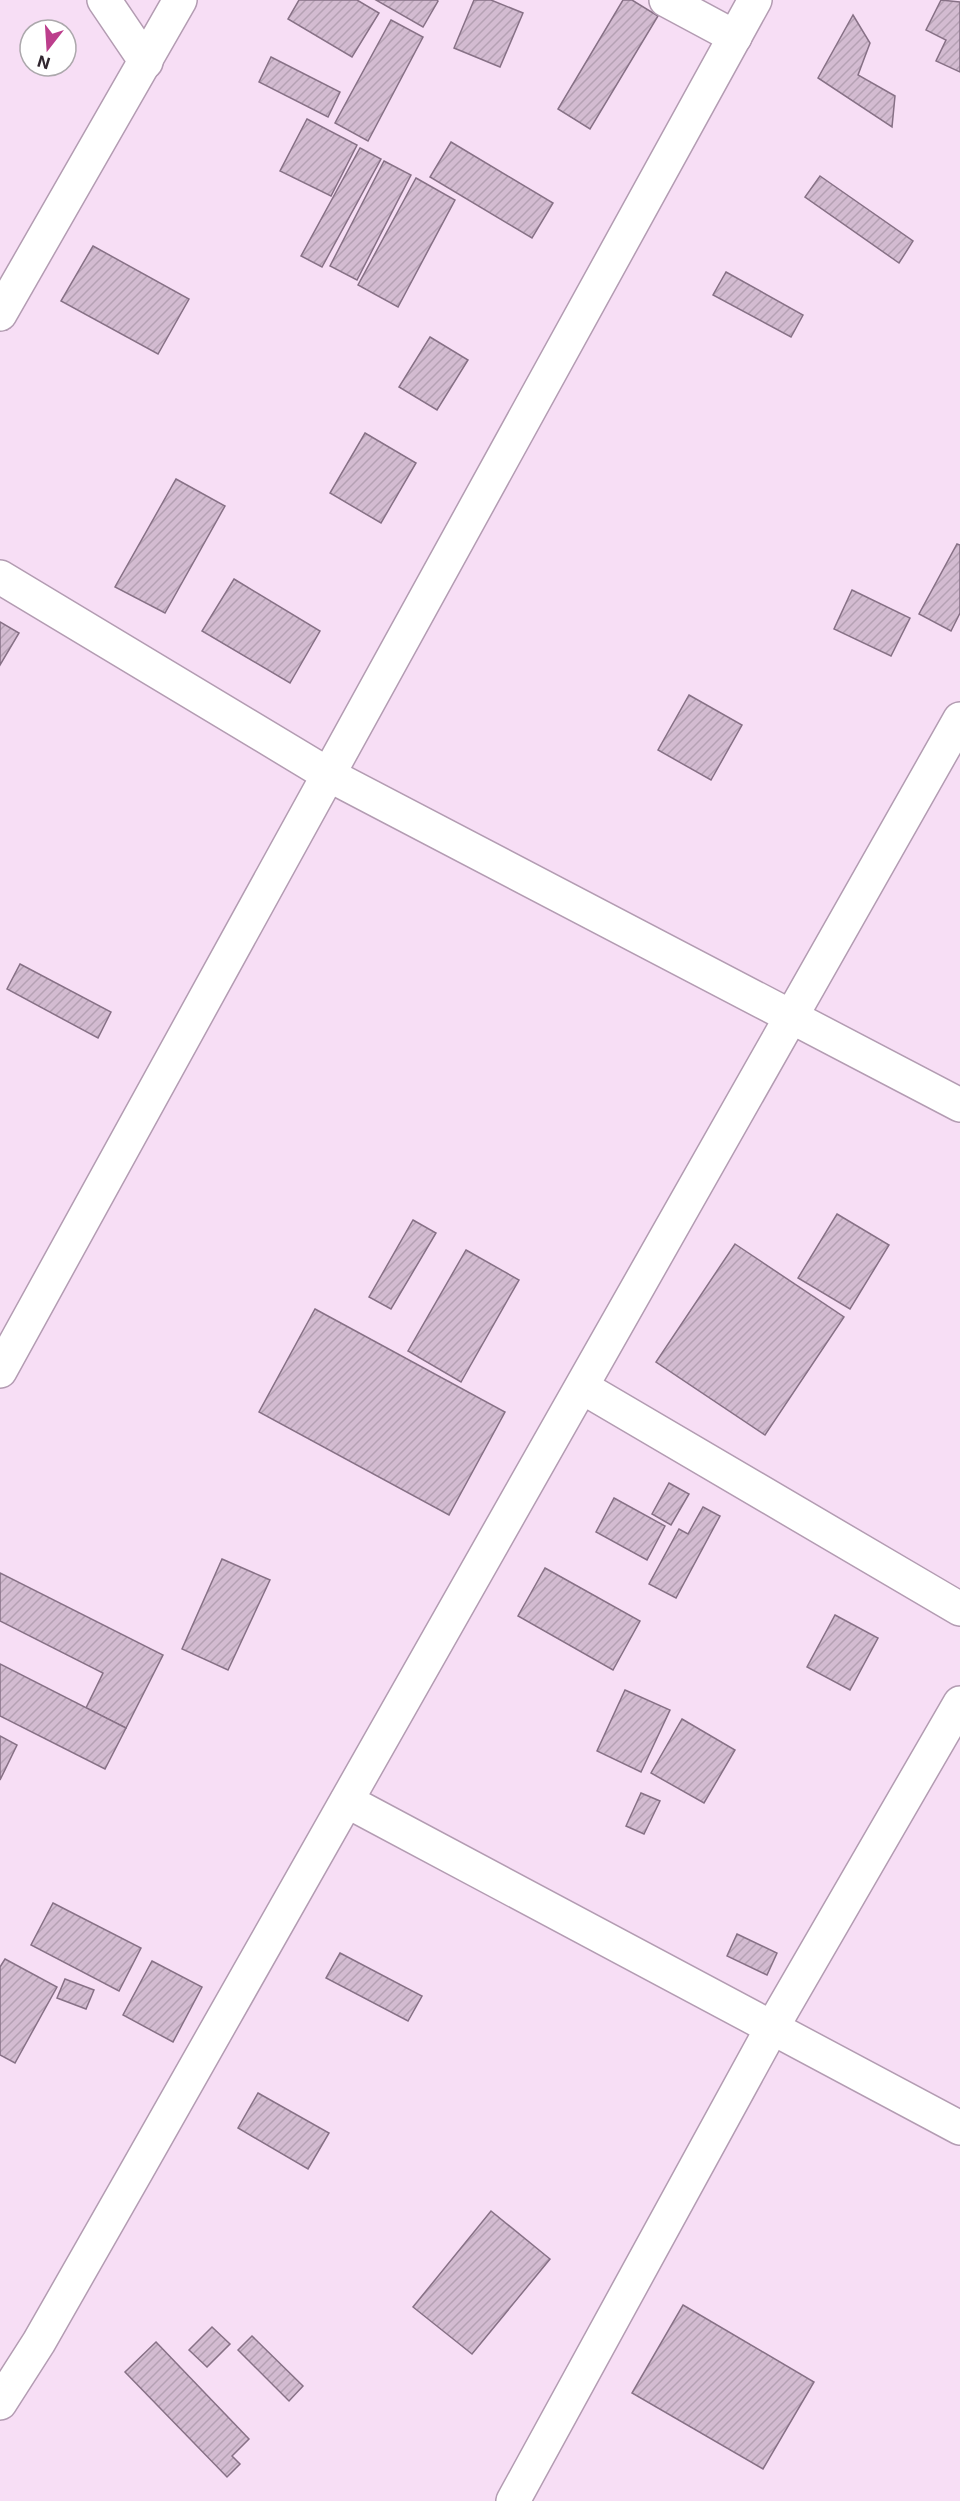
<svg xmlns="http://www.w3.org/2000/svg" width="960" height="2501" font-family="Inter,sans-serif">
	<defs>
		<pattern id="building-hatch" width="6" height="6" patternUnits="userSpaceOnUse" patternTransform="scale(1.5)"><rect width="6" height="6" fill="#d3bbd1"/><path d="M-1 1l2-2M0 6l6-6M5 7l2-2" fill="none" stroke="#b5a1b4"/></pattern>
	</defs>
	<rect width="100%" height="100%" fill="#f7def5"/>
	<g fill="url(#building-hatch)" stroke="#877186" stroke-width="1.5">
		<path d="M299,0H357L379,13L352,57L288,19Z"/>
		<path d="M376,0H437L438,1L423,27Z"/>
		<path d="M474,0H491L523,13L500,67L454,48Z"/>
		<path d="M623,0H632L658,16L590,129L558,109Z"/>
		<path d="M941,0L960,2V72L936,61L946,40L926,30Z"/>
		<path d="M853,15L870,43L858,75L895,96L892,127L818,78Z"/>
		<path d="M391,20L423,37L368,141L335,123Z"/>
		<path d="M271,57L340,92L328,117L259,82Z"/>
		<path d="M307,119L357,145L331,196L280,171Z"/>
		<path d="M451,142L553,203L532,238L430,177Z"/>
		<path d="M360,148L381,159L322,267L301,256Z"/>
		<path d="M384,161L411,175L357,280L330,266Z"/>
		<path d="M820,176L913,241L899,263L805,197Z"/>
		<path d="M416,178L455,200L398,307L358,285Z"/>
		<path d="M93,246L189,299L158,354L61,301Z"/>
		<path d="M726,272L803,315L791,337L713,295Z"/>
		<path d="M430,337L468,360L437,410L399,387Z"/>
		<path d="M365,433L416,463L381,523L330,493Z"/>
		<path d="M176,479L225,506L165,613L115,587Z"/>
		<path d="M957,544L960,545V613L951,631L919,614Z"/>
		<path d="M234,579L320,631L290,683L202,631Z"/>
		<path d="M852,590L910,618L891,656L834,629Z"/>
		<path d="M0,622L19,633L0,665Z"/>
		<path d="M689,695L742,725L711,780L658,750Z"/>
		<path d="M20,964L111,1012L98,1038L7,989Z"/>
		<path d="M837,1214L889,1245L850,1309L798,1278Z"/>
		<path d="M413,1220L436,1233L391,1309L369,1297Z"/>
		<path d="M735,1244L844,1317L765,1435L656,1362Z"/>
		<path d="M466,1250L519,1280L461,1382L408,1351Z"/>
		<path d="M315,1309L505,1412L449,1515L259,1412Z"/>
		<path d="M669,1483L689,1494L671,1525L652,1514Z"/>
		<path d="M614,1498L665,1526L647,1560L596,1532Z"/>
		<path d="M703,1507L720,1516L676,1598L649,1584L679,1529L688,1534Z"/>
		<path d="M222,1559L270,1580L228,1670L182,1649Z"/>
		<path d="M545,1568L640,1621L613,1670L518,1616Z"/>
		<path d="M0,1573L163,1655L126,1728L86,1708L103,1673L0,1621Z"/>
		<path d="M835,1615L878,1638L850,1690L807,1667Z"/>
		<path d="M0,1664L126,1728L105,1769L0,1716Z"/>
		<path d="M625,1690L670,1710L641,1772L597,1751Z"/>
		<path d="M682,1719L735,1750L704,1803L651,1773Z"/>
		<path d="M0,1736L17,1745L0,1780Z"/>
		<path d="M641,1793L660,1801L644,1834L626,1826Z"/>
		<path d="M53,1903L141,1948L119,1991L31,1945Z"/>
		<path d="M737,1934L777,1953L767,1975L727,1956Z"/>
		<path d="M340,1953L422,1996L408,2021L326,1978Z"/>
		<path d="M5,1959L57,1987L15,2063L0,2055V1967Z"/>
		<path d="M152,1961L202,1987L173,2042L123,2015Z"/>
		<path d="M65,1979L94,1990L86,2009L57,1998Z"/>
		<path d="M258,2093L329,2133L308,2169L238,2128Z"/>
		<path d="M491,2211L550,2259L472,2354L413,2307Z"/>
		<path d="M683,2305L814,2382L763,2469L632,2393Z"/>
		<path d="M212,2327L230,2344L207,2367L189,2350Z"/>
		<path d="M252,2336L303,2386L289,2401L238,2350Z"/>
		<path d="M156,2342L249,2439L232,2456L240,2464L227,2477L125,2372Z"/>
	</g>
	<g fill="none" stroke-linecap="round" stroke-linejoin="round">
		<g stroke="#b39cb2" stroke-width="36">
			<g id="minor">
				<path d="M104,0L146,62"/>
				<path d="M666,0L735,37"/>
				<path d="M0,314L180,0"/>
				<path d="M0,577L329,775L960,1105"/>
				<path d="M0,1371L755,0"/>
				<path d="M582,1387L960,1609"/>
				<path d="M347,1801L960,2128"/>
				<path d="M0,2403L39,2342L136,2172L960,719"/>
				<path d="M513,2501L773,2026L960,1703"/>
			</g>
		</g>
		<use href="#minor" stroke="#fff" stroke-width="33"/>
	</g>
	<g transform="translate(48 48) rotate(197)"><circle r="28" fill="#ffffff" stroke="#aca8ac" stroke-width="1.5"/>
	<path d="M0-4.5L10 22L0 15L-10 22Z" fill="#bc3e8c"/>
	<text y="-9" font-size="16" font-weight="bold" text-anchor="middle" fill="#30262f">N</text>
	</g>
</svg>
